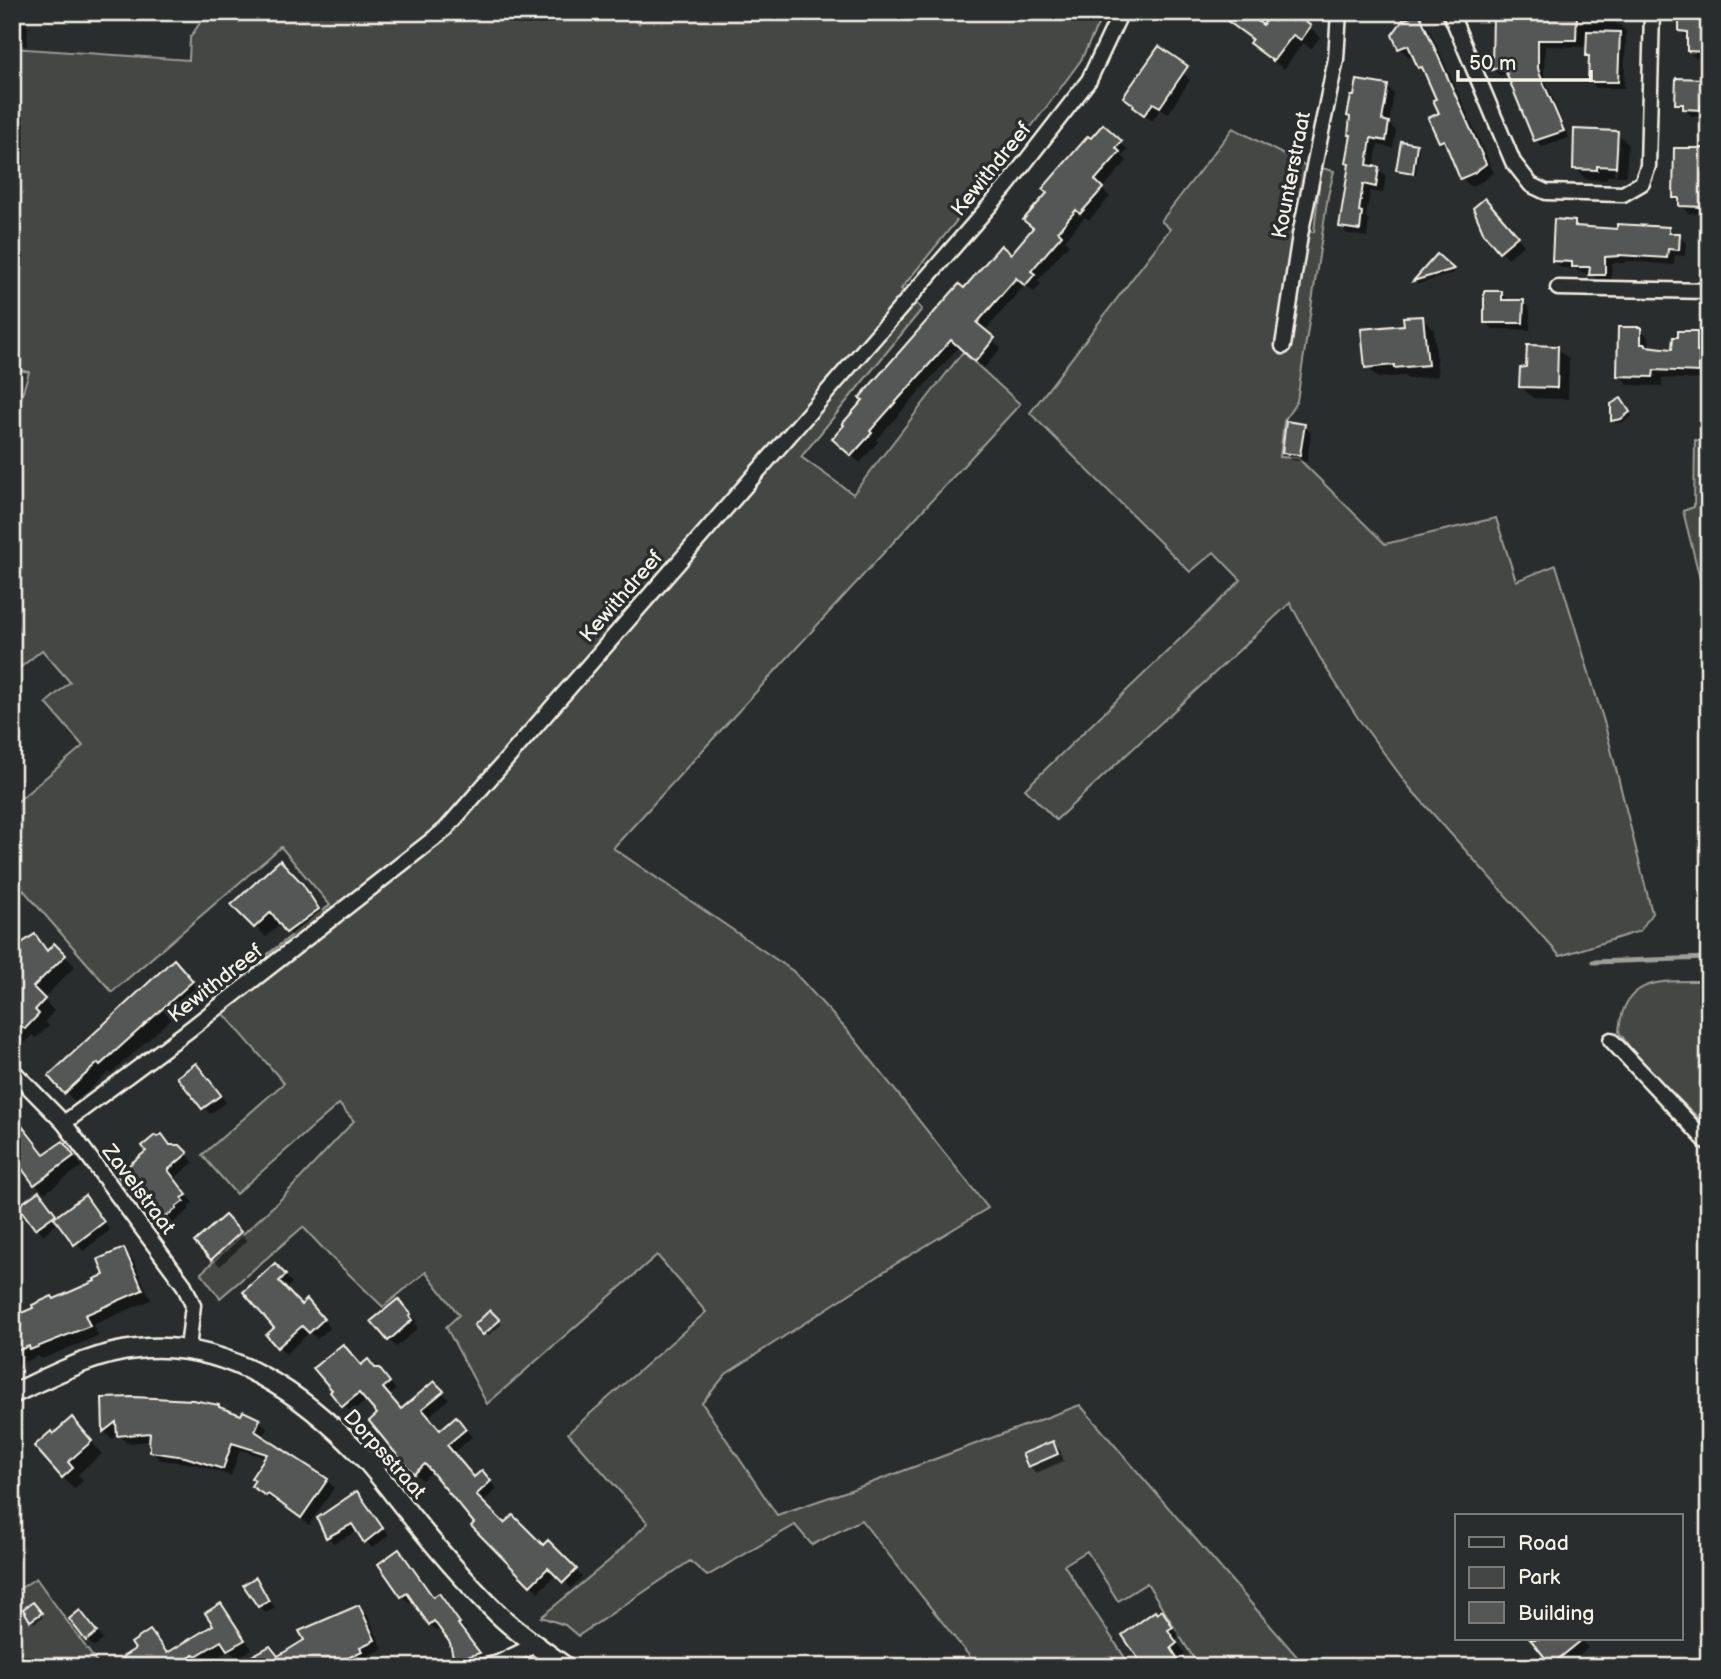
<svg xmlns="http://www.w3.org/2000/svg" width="1721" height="1679" font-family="'Balsamiq Sans',sans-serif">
	<rect width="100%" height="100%" fill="#2a2d2e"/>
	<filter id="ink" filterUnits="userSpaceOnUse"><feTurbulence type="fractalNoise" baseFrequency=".0143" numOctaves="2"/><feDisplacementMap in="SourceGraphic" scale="14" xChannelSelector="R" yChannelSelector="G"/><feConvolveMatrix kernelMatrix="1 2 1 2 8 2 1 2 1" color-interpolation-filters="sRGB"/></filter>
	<g filter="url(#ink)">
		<g fill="#444645" stroke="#9c9c96" stroke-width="2">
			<path d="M207,12H621L640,24L623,12H743L755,17L829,16L840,12H1104L1081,60L1048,105L993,176L901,289L922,309L801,457L853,494L963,352L1020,404L613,848L793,971L853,1037L988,1208L894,1265L726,1374L702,1403L777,1515L868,1484L1080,1405L1306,1667H1199L1147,1583L1118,1601L1087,1551L1064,1565L1131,1667H978L861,1520L812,1545L795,1525L707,1576L690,1561L578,1636L565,1625L541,1617L610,1560L648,1523L568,1433L706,1312L657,1255L487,1404L446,1327L459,1315L426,1272L383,1307L330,1256L303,1227L220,1298L201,1273L281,1199L354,1121L339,1104L236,1194L202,1155L284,1083L211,999L330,905L281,847L112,992L12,877V806L83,746L46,703L70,682L42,650L15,672L12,670V427L29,372L12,369V346L18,321L12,320V48L189,60L190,38Z"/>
			<path d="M1233,128L1301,164L1309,166L1299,231L1314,232L1321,168L1334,171L1328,196L1297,401L1284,421L1280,457L1298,458L1385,544L1496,518L1516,581L1556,565L1605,725L1652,913L1640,931L1560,956L1409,787L1358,718L1324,665L1290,603L1056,820L1025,789L1241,580L1214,552L1190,572L1030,413L1170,229L1161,221Z"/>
			<path d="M1695,440L1709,441V615L1683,511L1694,507Z"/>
			<path d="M1709,981V1128L1641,1063L1619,1032C1623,974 1664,982 1709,981Z"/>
			<path d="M36,1578L100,1667H12V1594Z"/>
		</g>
		<path fill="#676866" stroke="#9f9f9a" stroke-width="2" d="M744,12H840L829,16L755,17Z"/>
		<g fill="#0007" fill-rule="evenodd">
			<path d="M71,12H93V15L87,22H82Z"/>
			<path d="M1222,12H1290L1310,27L1320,37L1311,49L1303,43L1284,69L1261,53L1251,43L1253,40L1231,25L1221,15Z"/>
			<path d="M1486,12L1609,13L1616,20V24H1619L1626,31L1624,88H1596L1590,81L1591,58L1588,55V47L1545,46L1544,76L1569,138L1542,147L1536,140L1508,72L1500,76L1494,69L1493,27L1486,21Z"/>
			<path d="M1418,15L1427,24L1494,173L1483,181L1471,187L1462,178L1450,151L1440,141L1442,114L1438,100L1428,75L1420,67L1414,55L1409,57L1400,48Z"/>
			<path d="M12,19L21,20L28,27L27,46L12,45Z"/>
			<path d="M1706,19L1709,21V58H1696L1688,51V39L1680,30Z"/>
			<path d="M1183,73L1190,80L1168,114L1161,109L1152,121L1143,114L1125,97Z"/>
			<path d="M1705,81L1709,84V116H1692L1677,103Z"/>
			<path d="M1387,86L1394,94L1389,124L1396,131L1393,148L1378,145L1374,168L1379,169L1386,176L1383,193L1370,191L1366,218L1369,221L1367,237L1348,234L1341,227L1353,137L1349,134Z"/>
			<path d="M1617,133L1628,144L1626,176H1607V180L1586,179L1575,168ZM1616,141H1619L1617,175H1614Z"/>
			<path d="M1120,142L1128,150L1122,156L1127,161L1102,189L1110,197L1089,220L1085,217L1065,240L1069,244L1038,280L1041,284L1034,292L1025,285L984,332L1001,348L984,368L960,346L876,440L878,442L860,463L842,447L964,290L1012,257Z"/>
			<path d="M1416,146L1419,149L1416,175L1401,173L1398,170Z"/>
			<path d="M1705,150L1709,154V218L1704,214L1688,213L1674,198Z"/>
			<path d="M1492,207L1524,245L1508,258L1485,233Z"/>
			<path d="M1575,222L1581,228L1619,231L1669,229L1674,235H1679L1686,243L1685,256L1675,255L1674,265L1625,261V263H1612L1611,282L1599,281L1591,274L1581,273L1576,269L1561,268L1554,261Z"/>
			<path d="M1437,257L1455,273L1418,284L1415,281Z"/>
			<path d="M1501,293L1510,301L1523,302L1530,309V330L1493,329L1485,322Z"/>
			<path d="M1422,318L1434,330L1438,376L1408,379L1405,376L1378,378L1367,367L1406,327Z"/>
			<path d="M1640,329L1649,338V348L1674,350L1680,338V333H1709L1707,380L1662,378V386L1628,385L1619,375Z"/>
			<path d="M1557,348L1569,359L1568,399L1533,398L1521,387L1528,369Z"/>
			<path d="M1624,404L1632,416L1624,422L1616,423L1613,420Z"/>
			<path d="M1304,426L1311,433L1307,462L1291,460L1284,452Z"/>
			<path d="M290,872L312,897L329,920L298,942L281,923L266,937L234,905Z"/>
			<path d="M12,936L24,952L12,962Z"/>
			<path d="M54,946L75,966L43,999L54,1011L45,1021L49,1026L36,1038L32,1035L17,1051L12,1047V985Z"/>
			<path d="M184,971L201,991L111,1074L109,1072L75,1102L66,1092Z"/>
			<path d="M202,1072L226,1102L210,1114L180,1078Z"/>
			<path d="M15,1119L24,1128L45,1156L63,1143L82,1166L45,1193L35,1184L19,1161L12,1167V1121Z"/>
			<path d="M171,1146H179L194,1162L175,1178L193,1203L188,1207L190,1209L172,1224L169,1221L165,1224L137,1192L135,1194L128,1186Z"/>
			<path d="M45,1200L58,1217L92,1205L110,1230L83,1251L59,1222L43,1235L20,1206Z"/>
			<path d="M225,1217L247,1241L220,1266L196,1242Z"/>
			<path d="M124,1250L133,1260L151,1300L93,1325L98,1336L42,1359L38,1356L12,1367V1319L107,1276Z"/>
			<path d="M275,1265L292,1283L286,1289L301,1307L314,1309L330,1328L317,1339L310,1332L286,1354L268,1336L276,1328Z"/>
			<path d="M405,1309L417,1322L415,1324L418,1328L396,1347L389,1339Z"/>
			<path d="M490,1312L502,1324L488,1336L476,1325Z"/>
			<path d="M361,1367L386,1378L396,1390L389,1396L401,1411L434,1383L449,1399L428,1417L440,1432L463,1426L472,1437L453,1453L474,1478L489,1480L497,1489L482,1503L505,1525L543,1548L548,1543L582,1577L571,1588L557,1574L538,1592L474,1526L476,1523L433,1471L422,1480L415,1473L379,1414L367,1400L351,1413L332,1392Z"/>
			<path d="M104,1400L221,1409L242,1417L259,1420L267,1428L263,1438L327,1480L334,1488L309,1525L277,1500L275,1502L261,1493L253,1485L266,1458L240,1450L231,1476L195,1464L160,1460L152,1452L151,1441L127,1443L118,1434L112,1439L105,1432Z"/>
			<path d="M83,1431L102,1454L78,1474L83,1481L74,1489L63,1477L53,1436Z"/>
			<path d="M1052,1443L1060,1450L1064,1461L1036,1473L1029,1466Z"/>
			<path d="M357,1493L363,1499L389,1535L372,1548L358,1531L334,1543L328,1537Z"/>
			<path d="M399,1551L406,1559L434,1599L439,1595L446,1603L466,1631L464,1632L486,1660L463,1667L456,1660L452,1642L442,1628L437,1631L430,1624L414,1600L409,1603L402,1596Z"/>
			<path d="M255,1580L262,1587L275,1608L266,1613L259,1606Z"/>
			<path d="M221,1605L229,1614L252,1649L237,1658L229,1650L203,1667H131L137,1649L150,1632L169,1654L215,1626Z"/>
			<path d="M36,1607L43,1617L34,1623L25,1610Z"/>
			<path d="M359,1607L368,1616L383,1649L368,1656L370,1660L357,1667H260L279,1658Z"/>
			<path d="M1162,1612L1171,1621L1181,1636L1175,1640L1185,1653L1179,1658L1184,1667H1146L1157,1615Z"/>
			<path d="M88,1620L103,1640L94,1647L87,1640Z"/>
			<path d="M1542,1639H1581L1588,1648L1566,1667H1556L1536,1644Z"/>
		</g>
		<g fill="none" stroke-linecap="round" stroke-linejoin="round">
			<path stroke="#9f9f9a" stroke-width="5" d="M1593,962L1709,958"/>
		</g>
		<g fill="#555756" stroke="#f4f1e8" stroke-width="2">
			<path d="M1215,12H1245L1263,25L1268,17L1274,21L1281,12H1293L1311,26L1301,40L1293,35L1273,61L1249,43L1252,39Z"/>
			<path d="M1493,12H1577L1576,40H1538V68L1540,75L1564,131L1534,141L1503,65L1492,70Z"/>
			<path d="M1419,13L1486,164L1474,173L1460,179L1444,140L1439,142L1428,118L1439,113L1433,100L1436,99L1422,67L1418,68L1408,45L1398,49L1392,35L1403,20Z"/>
			<path d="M1679,16L1707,17L1708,52L1687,51V32L1679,31Z"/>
			<path d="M1587,31L1620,32L1618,82H1588L1589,56H1586Z"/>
			<path d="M1159,46L1188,66L1160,107L1153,103L1144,115L1133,107L1134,105L1123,97Z"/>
			<path d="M1676,78L1706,79L1705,105H1701V110L1683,109V104H1675Z"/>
			<path d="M1357,80L1388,85L1382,120L1389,122L1386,141L1371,138L1367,165L1379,167L1376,187L1363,184L1359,211L1362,212L1360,230L1339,227L1349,164L1346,163L1351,135H1348L1350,117L1347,116L1351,96H1354Z"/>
			<path d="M1103,124L1122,141L1116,148L1120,152L1095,180L1103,188L1080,214L1076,210L1058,231L1062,235L1031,271L1035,274L1025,286L1016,278L977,323L995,338L975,362L951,340L870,431L872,433L851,456L832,439L844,425L842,424L863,400L859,398L959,284L964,288L1001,245L1011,254L1033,228L1023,220L1047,193L1042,189L1088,136L1091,138Z"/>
			<path d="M1574,129L1618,131L1616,167L1597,166V170L1573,169Z"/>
			<path d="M1401,141L1417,144L1413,173L1396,170Z"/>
			<path d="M1674,148H1706L1703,207L1679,206V198H1673Z"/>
			<path d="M1485,198L1518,236L1499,252L1484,234L1473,208Z"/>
			<path d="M1554,219L1575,221V226L1617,229V224L1669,227V233H1680L1679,250L1668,249L1667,258L1619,255V256L1605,257V275H1589L1590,267H1572V262L1552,261Z"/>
			<path d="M1437,254L1454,269L1413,281Z"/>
			<path d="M1484,291H1502V300H1524L1523,323H1484Z"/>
			<path d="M1423,316L1428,365L1394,368V365L1365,368L1361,329L1404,325L1403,317Z"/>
			<path d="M1618,327H1641V344H1646V346L1672,349L1673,337H1678V331H1697V352H1699V372L1654,370L1653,377L1617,376Z"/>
			<path d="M1527,345L1558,346L1557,388L1519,387L1520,368L1526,367Z"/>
			<path d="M1621,398L1630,412L1621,419L1611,421V404Z"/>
			<path d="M1286,421L1305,424L1300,455L1282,453Z"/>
			<path d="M280,860L302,883L319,909L286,933L271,912L254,928L231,905Z"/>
			<path d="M35,934L47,951L54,943L66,955L33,987L45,999L35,1010L39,1014L25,1029L20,1025L12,1034V954L18,949L16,947Z"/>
			<path d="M174,959L193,981L100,1065L98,1063L64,1094L48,1076Z"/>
			<path d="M196,1063L221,1095L202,1109L177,1077Z"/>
			<path d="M12,1113L44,1154L63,1141L74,1156L34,1185L12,1155Z"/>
			<path d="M162,1134L170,1145H180L188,1153L168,1170L187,1195L182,1198L184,1201L176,1207V1209L164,1218L161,1215L156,1218L130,1185L127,1188L117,1175L146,1151L142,1146L155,1135L157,1137Z"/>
			<path d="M39,1191L56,1214L35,1229L18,1206Z"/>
			<path d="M85,1195L104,1222L74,1245L54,1218Z"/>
			<path d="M225,1215L241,1232L211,1260L194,1242Z"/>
			<path d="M124,1248L143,1290L85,1315L90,1326L30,1350L29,1346L12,1353V1317L33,1308L32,1305L52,1296L54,1299L95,1281L94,1279L104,1275L98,1259Z"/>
			<path d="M275,1263L286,1275L279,1281L301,1305L307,1299L324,1319L309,1333L302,1326L277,1348L266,1335L274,1328L243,1292Z"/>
			<path d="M398,1299L411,1314L409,1316L412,1320L388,1341L371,1321Z"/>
			<path d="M490,1310L500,1320L483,1335L474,1325Z"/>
			<path d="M343,1344L361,1365L368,1359L375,1368H379L390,1382L383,1388L401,1409L434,1381L444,1391L422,1409L440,1430L456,1416L466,1429L447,1445L474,1477L482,1470L491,1481L476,1495L504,1523L513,1515L543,1545L548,1540L577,1569L563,1583L548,1568L530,1586L471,1526L474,1523L425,1464L414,1474L401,1460L369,1421L377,1414L359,1393L342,1407L330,1392L332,1390L313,1368Z"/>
			<path d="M133,1397L193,1400L219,1405V1407L241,1415L243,1411L260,1419L255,1431L328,1479L301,1518L268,1494L266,1496L251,1486L255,1480L251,1478L267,1454L232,1443L223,1469L185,1457L150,1452V1445L149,1444L150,1433L117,1436L116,1422L103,1432L102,1398Z"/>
			<path d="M72,1417L92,1441L68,1462L73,1468L62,1478L34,1446L51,1431L53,1434Z"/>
			<path d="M1053,1441L1058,1454L1028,1467L1022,1454Z"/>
			<path d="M357,1491L383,1528L364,1543L352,1524L326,1538L317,1518Z"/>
			<path d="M399,1549L433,1597L439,1593L460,1623L458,1624L480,1653L454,1661L450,1643L434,1621L429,1625L407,1593L401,1597L378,1564Z"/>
			<path d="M256,1577L269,1601L258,1607L243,1585Z"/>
			<path d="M33,1602L42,1613L30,1621L23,1609Z"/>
			<path d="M221,1603L245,1640L227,1650L221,1641L196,1656L194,1654L177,1667H129L122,1657L135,1649L131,1643L150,1630L167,1653L213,1625L205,1613Z"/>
			<path d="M359,1605L375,1640L360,1647L362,1651L336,1664L335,1660L320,1667H258L252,1656L270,1646L278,1656L304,1640L299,1631Z"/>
			<path d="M80,1610L97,1632L86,1641L69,1619Z"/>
			<path d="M1162,1610L1173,1627L1168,1630L1177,1643L1171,1648L1183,1667H1144L1122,1635L1155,1611L1157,1614Z"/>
			<path d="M1530,1639H1583L1551,1665Z"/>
		</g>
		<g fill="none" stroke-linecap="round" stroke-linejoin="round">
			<g stroke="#f4f1e8" stroke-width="19">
				<g id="minor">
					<path d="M1450,12L1513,162L1531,185L1546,192L1623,194L1642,183L1648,166L1652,12"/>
					<path d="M1558,288L1709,291"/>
					<path d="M1283,346L1300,235L1336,59L1339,12"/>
					<path d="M1611,1040L1709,1144"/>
					<path d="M12,1070L64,1123L184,1285L193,1305L188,1349"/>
					<path d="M64,1123L185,1033L445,830L1006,187L1089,80L1121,12"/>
					<path d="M483,1667L498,1663L535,1645"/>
				</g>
			</g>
			<g stroke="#f4f1e8" stroke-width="23">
				<path id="tertiary" d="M12,1394C52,1376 93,1353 137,1349C226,1339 305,1395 363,1457C379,1474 392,1493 407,1511C433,1544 461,1577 491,1607C513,1630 540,1648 566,1667"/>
			</g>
			<use href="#minor" stroke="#2a2d2e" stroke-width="14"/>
			<use href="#tertiary" stroke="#2a2d2e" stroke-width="18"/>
		</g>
	</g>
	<g text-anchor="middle" stroke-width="7" stroke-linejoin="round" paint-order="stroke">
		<g font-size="21" fill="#f4f1e8" stroke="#2a2d2e">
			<text transform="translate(991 169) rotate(-51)" y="7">Kewithdreef</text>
			<text transform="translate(1291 175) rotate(-79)" y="7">Kounterstraat</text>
			<text transform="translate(621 596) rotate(-49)" y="7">Kewithdreef</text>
			<text transform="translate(215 983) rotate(-38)" y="7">Kewithdreef</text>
			<text transform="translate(139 1189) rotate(53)" y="7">Zavelstraat</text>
			<text transform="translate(385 1454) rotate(48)" y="7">Dorpsstraat</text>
		</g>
	</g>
	<rect width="1721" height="1679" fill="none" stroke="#2a2d2e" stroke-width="42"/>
	<rect x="21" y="21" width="1679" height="1637" fill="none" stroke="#f4f1e8" stroke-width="2.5" filter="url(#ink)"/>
	<rect x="1455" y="1514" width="228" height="126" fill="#2a2d2e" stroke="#7b7b78" stroke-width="2"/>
	<rect x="1469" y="1537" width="35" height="10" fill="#2a2d2e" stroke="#7b7b78" stroke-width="2"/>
	<text x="1518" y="1550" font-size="21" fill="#f4f1e8">Road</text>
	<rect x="1469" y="1567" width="35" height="21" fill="#444645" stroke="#7b7b78" stroke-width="2"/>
	<text x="1518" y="1584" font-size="21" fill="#f4f1e8">Park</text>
	<rect x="1469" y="1602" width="35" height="21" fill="#555756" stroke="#7b7b78" stroke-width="2"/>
	<text x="1518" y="1620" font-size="21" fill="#f4f1e8">Building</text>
	<path d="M1458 70v10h133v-10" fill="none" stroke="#f4f1e8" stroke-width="3.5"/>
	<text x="1469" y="70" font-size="21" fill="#f4f1e8" stroke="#2a2d2e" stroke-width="5" paint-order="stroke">50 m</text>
</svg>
